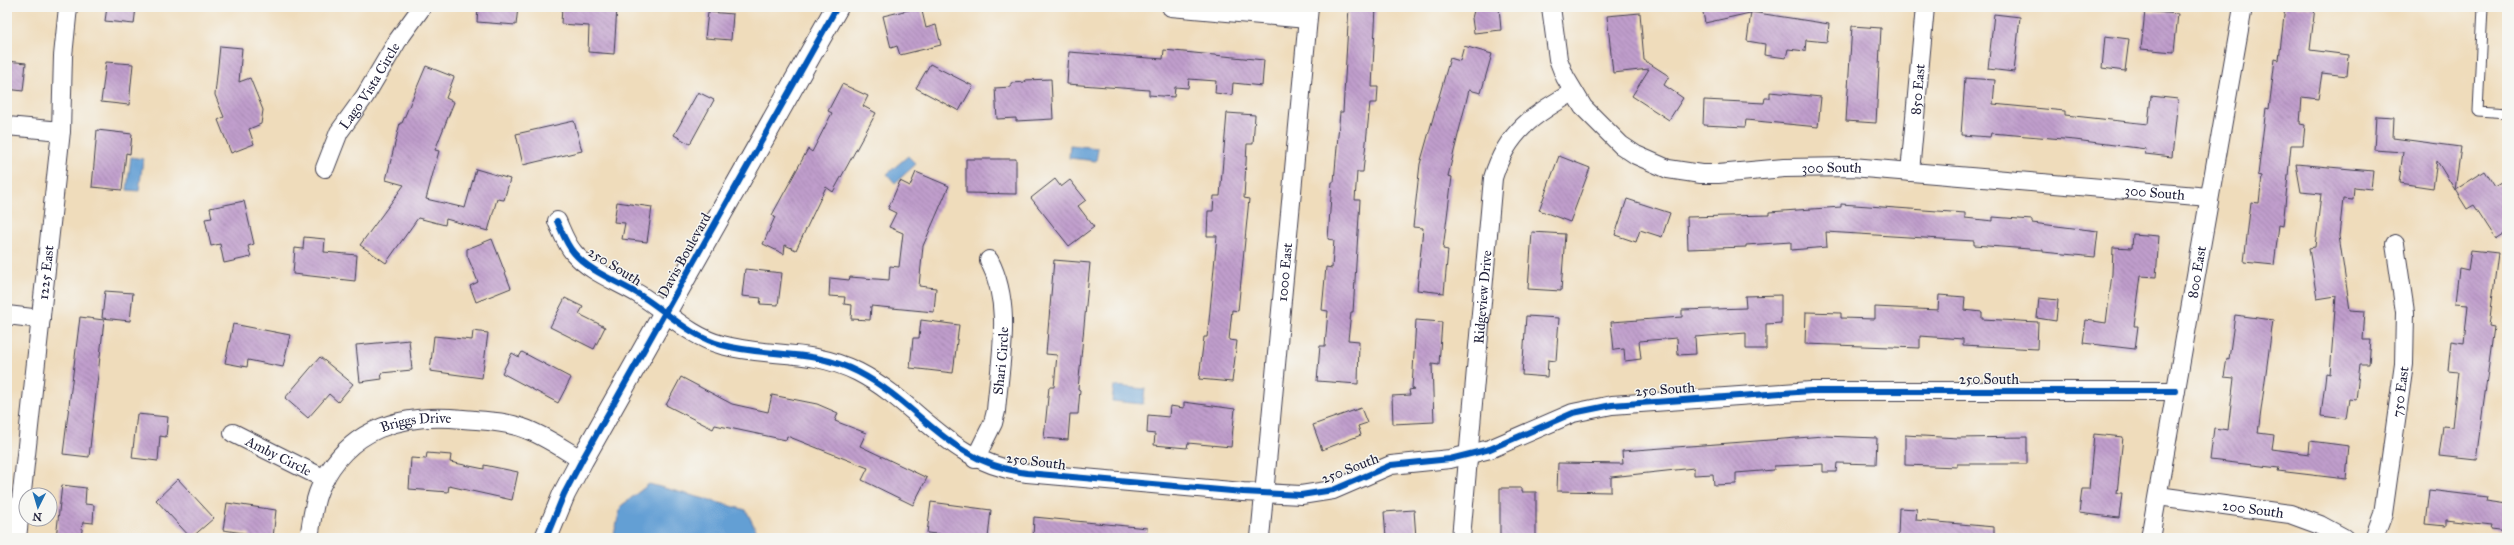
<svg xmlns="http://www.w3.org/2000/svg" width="2514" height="545" font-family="'IM FELL Great Primer',serif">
	<defs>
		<pattern id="building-back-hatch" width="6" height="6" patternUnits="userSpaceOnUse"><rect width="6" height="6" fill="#c09ecc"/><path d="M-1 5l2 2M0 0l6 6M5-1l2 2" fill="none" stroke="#9c80a7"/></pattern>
	</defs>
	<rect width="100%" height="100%" fill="#f6f6f2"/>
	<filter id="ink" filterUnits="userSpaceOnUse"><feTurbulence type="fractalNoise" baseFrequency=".025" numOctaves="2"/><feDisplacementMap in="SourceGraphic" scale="8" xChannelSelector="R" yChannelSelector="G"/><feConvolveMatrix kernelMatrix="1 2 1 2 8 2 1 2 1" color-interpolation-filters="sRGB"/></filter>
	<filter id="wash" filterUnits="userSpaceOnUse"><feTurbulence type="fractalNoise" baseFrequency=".012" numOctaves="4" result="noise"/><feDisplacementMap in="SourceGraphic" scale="16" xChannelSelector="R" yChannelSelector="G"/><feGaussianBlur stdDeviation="0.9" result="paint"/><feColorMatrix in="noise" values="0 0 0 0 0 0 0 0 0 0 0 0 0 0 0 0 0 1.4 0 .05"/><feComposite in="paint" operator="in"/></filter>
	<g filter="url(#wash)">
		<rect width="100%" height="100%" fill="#efdcbb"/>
		<g fill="#649fd4" stroke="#436088">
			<path d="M1070,145L1098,148L1096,161L1069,158Z"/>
			<path d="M908,156L916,164L895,183L887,174Z"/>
			<path d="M131,157L143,159L139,191L127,190Z"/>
			<path d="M1114,386L1145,389L1143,404L1112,401Z"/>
			<path d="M649,484L746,510L760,538H613L621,506Z"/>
		</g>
		<g id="blocks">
			<g fill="url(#building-back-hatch)">
				<path d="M107,7H136L134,24L105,21Z"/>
				<path d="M478,7H518L516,25L477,22Z"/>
				<path d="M562,7H617L614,54L588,52L589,26L561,24Z"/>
				<path d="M921,7L926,28L936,25L941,45L900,55L897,46L891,48L883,16Z"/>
				<path d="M1349,7H1376L1372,87H1378L1377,103H1370L1363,172H1357L1355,200H1360L1353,312H1351L1348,340L1359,341L1358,384L1317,381L1320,346H1325L1328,311L1322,310L1326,267L1332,268L1334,240L1328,239L1332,182H1334L1340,112H1343Z"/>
				<path d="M1475,7H1499L1501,30L1474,33L1472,18Z"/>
				<path d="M1702,7H1749L1750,13L1705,23Z"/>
				<path d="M2285,7H2315L2310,50L2349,55L2347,76L2322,73L2318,99L2302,97L2300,124L2305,125L2303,145H2291L2283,226L2279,225L2274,265L2244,262L2251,202L2259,203L2262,176L2258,175L2266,108L2269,109L2275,59L2279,60Z"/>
				<path d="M2145,11L2178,14L2174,52L2141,49Z"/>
				<path d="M708,12L733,14L731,40L705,38Z"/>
				<path d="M1751,12L1829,24L1827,42L1806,40L1805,51L1788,49L1786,58L1764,55L1765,44L1747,41Z"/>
				<path d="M1640,13L1644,60L1669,76L1664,85L1683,98L1669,120L1632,96L1649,69L1613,73L1607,16Z"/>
				<path d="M1994,14L2020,17L2014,72L1988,69Z"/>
				<path d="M1852,26L1881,28L1876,123L1846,121Z"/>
				<path d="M2105,36L2129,39L2125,71L2102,68Z"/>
				<path d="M220,46L242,48L239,82L250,78L263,110L261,124L249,129L254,144L231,153L218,120L224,117L215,95Z"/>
				<path d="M1464,46L1492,54L1481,93L1469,90L1448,176L1452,177L1443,249L1448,250L1444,293L1417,290L1423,228L1413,227L1420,164L1450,58L1460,61Z"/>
				<path d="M1164,50L1264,60L1262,86L1233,83L1232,95L1215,93L1216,81L1189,79L1188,88L1175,87L1174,97L1149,95V90L1067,84L1069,52L1163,59Z"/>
				<path d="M7,61L26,63L23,91L7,89Z"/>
				<path d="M106,62L133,64L129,105L101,102Z"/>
				<path d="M930,64L973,86L959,111L916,88Z"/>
				<path d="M426,66L454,77L446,98L454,102L435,150L439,151L426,199L465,208L476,169L510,179L504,200L497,199L488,231L446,219L445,225L418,218L386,263L360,245L404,185L386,180L400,123H402Z"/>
				<path d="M1965,78L1995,80L1993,104L2065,111V115L2148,124L2151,96L2178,99L2172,157L2145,154L2146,149L2075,140L1991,133L1990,137L1961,135Z"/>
				<path d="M1051,79L1053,119L1016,121V118L997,119L995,88L1011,87V83L1026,82L1025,80Z"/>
				<path d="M842,84L868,96L863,106L876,113L833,192L826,187L796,250L785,245L784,254L763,244L775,217L772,215L808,149L812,152L832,113L828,111Z"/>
				<path d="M698,92L714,100L690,144L674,135Z"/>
				<path d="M1770,92L1821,97L1818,127L1746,120L1745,127L1703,125L1704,100L1764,103L1765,98H1770Z"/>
				<path d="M1227,113L1255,115L1253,144H1247L1244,198L1249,199L1238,311L1232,310L1229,340L1237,341L1232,382L1199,379L1204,337H1207L1209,321L1217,236H1207L1208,211H1213L1214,196H1220Z"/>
				<path d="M2376,116L2394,117L2393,138L2461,147L2455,190L2485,171L2495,187L2502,183L2507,191V232L2496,239L2474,205L2467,209L2437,161L2433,188L2399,183L2403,152L2374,150Z"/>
				<path d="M574,121L582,151L523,165L516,134Z"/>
				<path d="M97,130L132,134L130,154L126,153L122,190L92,187Z"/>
				<path d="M1559,156L1590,168L1570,222L1539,210Z"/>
				<path d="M966,159H1016V194L966,193Z"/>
				<path d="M2296,164L2373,171L2371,189L2354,187L2353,200L2343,199L2339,236L2350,310L2365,311L2363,340H2371L2369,364H2360L2356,400L2349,399L2346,419L2321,416L2326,373L2330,374L2336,296L2317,299L2309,248L2315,247L2321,194L2301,192Z"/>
				<path d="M916,172L949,186L923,246L919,286L936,288L934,312L871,306L870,320L851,319L852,305L844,304L845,297L829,296L830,278L849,280L850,277L889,280L890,266L899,267L903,233L889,227L896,213L888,209L900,181L910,186Z"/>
				<path d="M1055,179L1061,187L1070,180L1086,200L1078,206L1094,227L1069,246L1031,198Z"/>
				<path d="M1627,199L1670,213L1662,237L1640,230L1636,242L1615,235Z"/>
				<path d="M244,201L254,244L248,246L251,257L224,263L220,244L211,246L205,219L212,218L210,208Z"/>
				<path d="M617,202L652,207L647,242L622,239L625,223L614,222Z"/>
				<path d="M1841,204L1965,213V218L1993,221V217L2032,220V223L2098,231L2095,257L2043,252V250L1974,245V241L1826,232L1827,247L1791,250V242L1746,245V247L1688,249L1687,217L1769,215V212L1841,207Z"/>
				<path d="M1532,232L1565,234L1561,291L1528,289Z"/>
				<path d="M2133,234L2159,236L2156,277L2141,276L2134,326H2138L2135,349L2083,343L2086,320L2106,323L2112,274L2113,247L2132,248Z"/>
				<path d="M304,237L325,239L324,252L357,255L355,281L293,274L295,248L303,249Z"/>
				<path d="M492,239L511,288L476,302L470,286L478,282L467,255V249Z"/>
				<path d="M2471,250L2498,253L2489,326L2494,327L2476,460L2439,456L2443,426L2452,427L2458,372L2448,371L2451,341L2464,343L2468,305L2455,304L2459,268L2468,270Z"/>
				<path d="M1054,260L1090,263L1078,389L1080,390L1078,414H1070L1068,440L1044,438L1049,387H1054L1057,355L1046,354Z"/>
				<path d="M745,269L782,273L778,305L760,304L761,298L742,296Z"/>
				<path d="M105,291L133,293L130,321L102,318Z"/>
				<path d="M1781,295V323L1766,324V349H1746V333L1695,337L1696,354L1678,355L1677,338L1639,341L1641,359L1625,361L1624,349L1614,350L1611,322L1682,317V310L1746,308L1745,296Z"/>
				<path d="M1939,295L1965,297L1964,310L1982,312V319L2038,322L2037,349L1963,345V339L1920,336V348L1805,344L1806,312L1841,313V318L1875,319V307L1938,310Z"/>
				<path d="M565,298L583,307L579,314L605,327L594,349L550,327Z"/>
				<path d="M2039,298L2058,300L2056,321L2037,318Z"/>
				<path d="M2235,315L2273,320L2258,433L2274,435L2272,449L2309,454L2310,441L2349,446L2346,479L2278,471L2279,468L2210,460L2214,428L2228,430L2234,378L2224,377L2227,358L2229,359Z"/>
				<path d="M1526,316L1559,318L1556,361L1548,360L1547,377L1522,375Z"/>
				<path d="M80,317L104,320L89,457L63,454Z"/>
				<path d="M921,320L959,325L953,373L910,368L913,338H919Z"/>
				<path d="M1416,320L1442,322L1439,365L1432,364L1434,422L1393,424L1392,396L1410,395L1409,390L1414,389L1412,388Z"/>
				<path d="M233,324L290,335L283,367L248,360L247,367L225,363Z"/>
				<path d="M473,331L488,333L482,378L430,371L434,336L472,340Z"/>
				<path d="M409,340L412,370L381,373L382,379L360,382L356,345Z"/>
				<path d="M522,352L571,378L558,403L502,373L512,353L519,357Z"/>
				<path d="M320,357L353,384L338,402L329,394L308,418L285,398Z"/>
				<path d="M681,377L732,404L768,412L772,395L817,404L838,413L835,421L866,433L860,446L927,478L913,505L862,480L868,468L787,436L786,440L715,425L713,429L666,405Z"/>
				<path d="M1184,402L1235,409L1231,447L1188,443L1187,448L1154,445L1155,434L1147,433L1148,415L1169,417L1170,406L1184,408Z"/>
				<path d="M1361,408L1367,423L1358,426L1361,435L1322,450L1313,425Z"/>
				<path d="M137,414L168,417L166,437L160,436L158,461L132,458Z"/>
				<path d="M2094,434L2123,437L2117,493H2122L2119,518L2079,513L2082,489H2089Z"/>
				<path d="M1905,435L1958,438L2027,437V464H1957V467L1905,465Z"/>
				<path d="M1824,436L1877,438L1876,464L1837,463L1836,472H1823V464L1774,466V470L1736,473V484L1714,485L1713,474L1694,475V468L1611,477V492L1557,491L1558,463L1623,464L1622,451Z"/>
				<path d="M427,453L451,455L450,462L484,469V465L518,472L512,500L449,486L448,492L409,489L411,458L426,459Z"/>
				<path d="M178,479L214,518L191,538L156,500Z"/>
				<path d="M62,485L86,488L85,504L94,505L93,523L83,522L81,538H56Z"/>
				<path d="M1500,488H1522V492H1536V538H1500Z"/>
				<path d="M2429,490L2487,497L2486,501L2507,504V531L2490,529L2491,525L2446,520V526L2425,524Z"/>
				<path d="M931,502L991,510L988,538H946L947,535L927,533Z"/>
				<path d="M227,503L276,510L273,538H249L250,534L223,530Z"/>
				<path d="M1899,508L1917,509L1916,520L1994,527V538H1898Z"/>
				<path d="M1414,510L1416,538H1386L1384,512Z"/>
				<path d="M1034,517L1147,528L1146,538H1033Z"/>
			</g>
		</g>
	</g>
	<g filter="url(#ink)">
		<use href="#blocks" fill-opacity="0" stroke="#413e4e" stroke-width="1"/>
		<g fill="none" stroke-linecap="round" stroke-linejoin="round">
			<g stroke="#413e4e" stroke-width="11">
				<path id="lane" d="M2483,7L2478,111L2507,113"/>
			</g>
			<g stroke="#413e4e" stroke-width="20">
				<g id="street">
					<path d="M1171,7L1307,19"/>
					<path id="s1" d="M1551,7L1558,59L1565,77L1583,107L1621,145L1636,155L1668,169L1701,174H1718L1784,168L1852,167L2209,197"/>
					<path d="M7,126L61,131"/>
					<path id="s2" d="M325,168L339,132L365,96L398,40L422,7"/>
					<path id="s3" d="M1910,172L1925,7"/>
					<path d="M557,221C562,232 566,244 574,253C590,272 619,282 640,295C667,312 691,337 722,345C770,358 810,348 858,372C922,405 946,462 1027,473L1243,492L1301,495L1333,490L1391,465L1450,459L1490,449L1573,413L1612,405L1811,391H2176"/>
					<path d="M7,315L41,319"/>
					<path id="s4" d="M233,433L325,479"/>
					<path id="s5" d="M975,459L993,423L996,411C1000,360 1013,306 989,260"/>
					<path id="s6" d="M2158,496L2290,514L2320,525L2344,538"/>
					<path id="s7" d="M17,538L61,131L63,56L68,7"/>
					<path id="s8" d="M309,538C312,521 313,503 320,488C348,427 402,413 463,419C483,421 504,421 523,428C544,435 563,449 582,460"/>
					<path id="s9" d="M1260,538L1309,7"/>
					<path id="s10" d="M1461,538L1493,178C1507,131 1534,115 1573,92"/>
					<path id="s11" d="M2150,538L2243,7"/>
					<path id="s12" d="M2374,538L2383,514L2404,364L2405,312L2395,244"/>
				</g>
			</g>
			<g stroke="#413e4e" stroke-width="24">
				<path id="secondary" d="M546,538L564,494L582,460L837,7"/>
			</g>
			<use href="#lane" stroke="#fff" stroke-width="9"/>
			<use href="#street" stroke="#fff" stroke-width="18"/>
			<use href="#secondary" stroke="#fff" stroke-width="22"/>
			<g stroke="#f6f6f2" stroke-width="8">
				<g id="cycleway">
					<path d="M557,221C562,232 566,244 574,253C590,272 619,282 640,295C667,312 691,337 722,345C770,358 810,348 858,372C922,405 946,462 1027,473L1243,492L1301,495L1333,490L1391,465L1450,459L1490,449L1573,413L1612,405L1811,391H2176"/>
					<path d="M546,538L564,494L582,460L837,7"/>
				</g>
			</g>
			<use href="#cycleway" stroke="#0057b8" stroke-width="6"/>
		</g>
	</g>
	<g text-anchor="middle" stroke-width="3" stroke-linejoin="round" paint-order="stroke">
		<g font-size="14" fill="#22223b" stroke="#f6f6f2">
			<text dy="5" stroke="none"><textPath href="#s2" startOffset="94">Lago Vista Circle</textPath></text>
			<text dy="5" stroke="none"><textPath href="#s3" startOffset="83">850 East</textPath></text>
			<text dy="5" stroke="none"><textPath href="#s1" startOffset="378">300 South</textPath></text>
			<text dy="5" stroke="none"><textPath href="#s1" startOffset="702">300 South</textPath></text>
			<text transform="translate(684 255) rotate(-61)" y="5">Davis Boulevard</text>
			<text transform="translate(615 266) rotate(32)" y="5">250 South</text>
			<text dy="5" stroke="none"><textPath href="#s9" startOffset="267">1000 East</textPath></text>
			<text dy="5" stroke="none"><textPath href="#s11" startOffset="270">800 East</textPath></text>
			<text dy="5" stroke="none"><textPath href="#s7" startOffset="267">1225 East</textPath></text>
			<text dy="5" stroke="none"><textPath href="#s10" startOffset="242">Ridgeview Drive</textPath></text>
			<text dy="5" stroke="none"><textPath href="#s5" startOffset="103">Shari Circle</textPath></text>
			<text x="1989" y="384">250 South</text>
			<text transform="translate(1665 389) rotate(-4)" y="5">250 South</text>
			<text dy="5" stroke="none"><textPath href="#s12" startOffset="149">750 East</textPath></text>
			<text dy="5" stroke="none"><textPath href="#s8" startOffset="175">Briggs Drive</textPath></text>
			<text dy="5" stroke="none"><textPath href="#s4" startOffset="51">Amby Circle</textPath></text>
			<text transform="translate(1036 461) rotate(7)" y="5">250 South</text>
			<text transform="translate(1350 468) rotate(-21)" y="5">250 South</text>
			<text dy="5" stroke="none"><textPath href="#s6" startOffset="96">200 South</textPath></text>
		</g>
	</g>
	<rect width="2514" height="545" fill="none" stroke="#f6f6f2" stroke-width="24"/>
	<g transform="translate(38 507) rotate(185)"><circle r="19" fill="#f6f6f2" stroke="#a1a1a9"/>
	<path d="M0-3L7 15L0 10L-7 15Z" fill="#1f6fb2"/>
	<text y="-6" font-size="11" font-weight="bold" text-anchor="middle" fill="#22223b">N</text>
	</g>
</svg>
